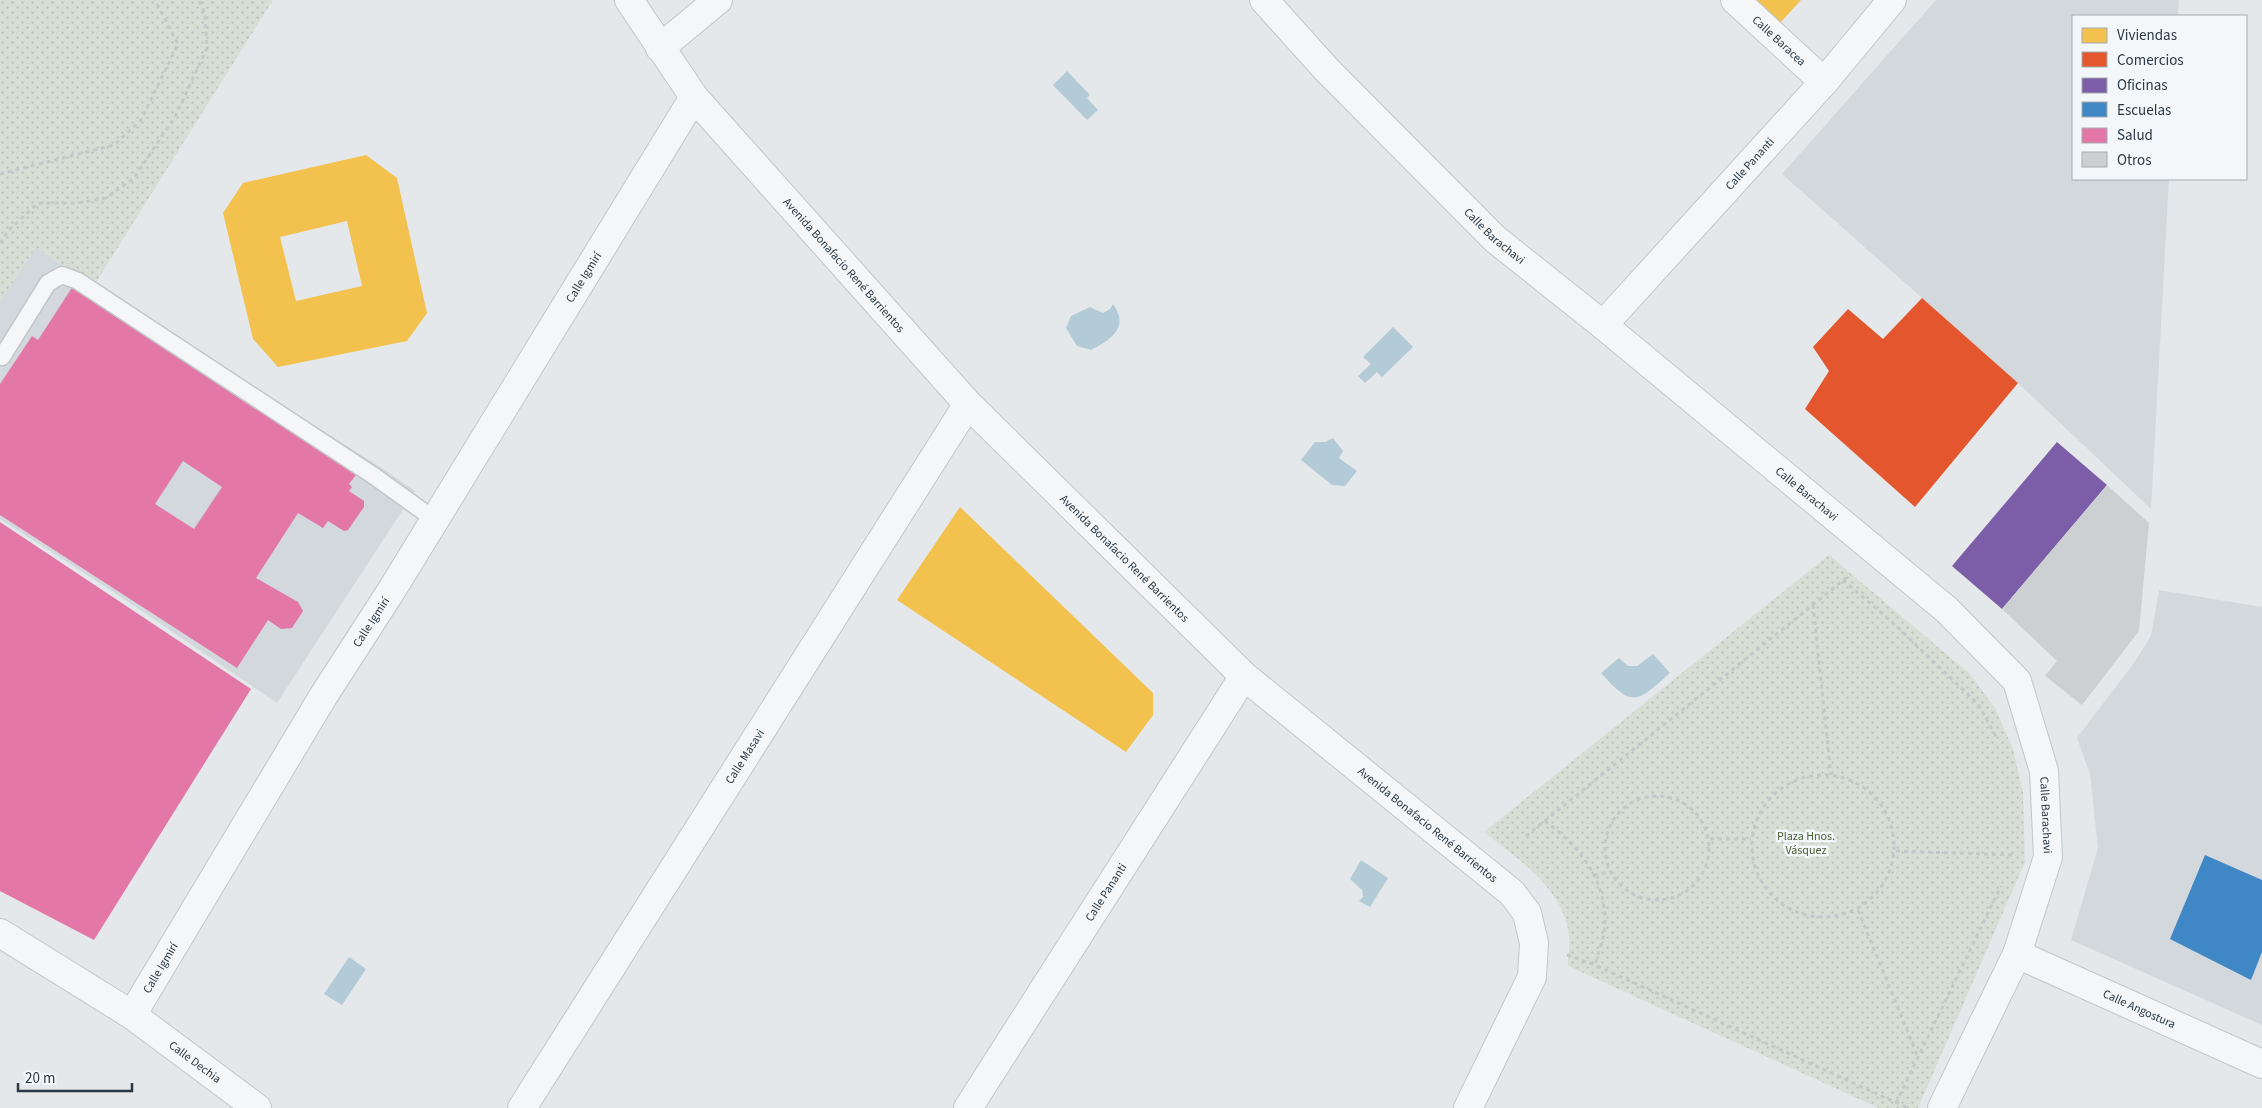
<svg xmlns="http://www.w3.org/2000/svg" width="2262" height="1108" font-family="'Source Sans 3',sans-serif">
	<defs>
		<pattern id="park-dots" width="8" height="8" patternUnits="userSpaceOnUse" patternTransform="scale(1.25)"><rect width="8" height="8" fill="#d7ded5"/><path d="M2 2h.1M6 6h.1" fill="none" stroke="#b9bfb8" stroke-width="1.8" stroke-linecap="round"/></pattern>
	</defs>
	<rect width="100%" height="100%" fill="#e5e8ea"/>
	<g fill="#d3d8dd">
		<path d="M1936,0H2179L2178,16H2073V179H2169L2151,509L2018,383L1782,174Z"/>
		<path d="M36,247L93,287L382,468L415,491L277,703L115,593L0,519V302Z"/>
		<path d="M2159,590L2262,607V1025L2071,940L2098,848L2090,774L2077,738L2134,663L2151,636Z"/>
	</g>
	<g fill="url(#park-dots)">
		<path d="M0,0H273L93,287L36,247L0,302Z"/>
		<path d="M1829,555L1970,674L1995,708L2013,749L2023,792L2025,862L1918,1108H1879L1568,966C1568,956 1570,945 1569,935C1563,888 1518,859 1484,832Z"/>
	</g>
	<g fill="#b3cbd6">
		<path d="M1067,71L1090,95L1087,98L1098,110L1087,120L1053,85Z"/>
		<path d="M1113,304C1130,327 1111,340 1091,350L1077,346L1066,328L1071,316L1090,307L1103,313L1110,309Z"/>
		<path d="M1393,327L1413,347L1382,377L1377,372L1365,383L1358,376L1371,364L1363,357Z"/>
		<path d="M1333,438L1343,451L1339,458L1357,471L1345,486L1332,485L1301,460L1315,442H1325Z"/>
		<path d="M1653,654L1670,673C1637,702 1633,709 1601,673L1619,658L1628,666H1637Z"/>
		<path d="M1361,860L1388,878L1370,907L1359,901L1363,897L1362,890L1350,879Z"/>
		<path d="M349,957L366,969L342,1005L324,994Z"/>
	</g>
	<g fill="#f2c14e" fill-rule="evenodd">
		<path d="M1749,0H1801L1778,25Z"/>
		<path d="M366,155L397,178L427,313L407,341L278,367L253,339L223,213L243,183ZM347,221L362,286L296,301L280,237Z"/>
		<path d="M960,507L1153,693V715L1126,752L897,600Z"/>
	</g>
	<path fill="#e4572e" d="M1922,298L2018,383L1915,507L1805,409L1829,371L1813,347L1848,309L1883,339Z"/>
	<path fill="#7b5ea7" d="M2057,442L2107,485L2002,609L1952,566Z"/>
	<path fill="#3f88c5" d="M2205,855L2262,880V952L2251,980L2170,939Z"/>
	<g fill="#e377a8" fill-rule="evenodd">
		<path d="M75,283L359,471L349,484L352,487L349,491L364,501V507L348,530L344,531L328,521L323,528L298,513L256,578L298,602L303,611L292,628L281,629L268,620L237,668L0,515V384L32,336L38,340ZM183,461L222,487L194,529L155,504Z"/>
		<path d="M0,522L251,689L94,940L0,891Z"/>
	</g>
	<path fill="#cdd0d3" d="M2107,485L2149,523L2139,631L2082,705L2045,676L2057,661L2002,609Z"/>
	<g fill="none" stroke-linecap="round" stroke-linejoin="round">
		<g stroke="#c3c6c8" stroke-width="19">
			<path id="lane" d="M2,357L48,283L62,275L78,281L374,476L435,520"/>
		</g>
		<g stroke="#c3c6c8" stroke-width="30">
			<g id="street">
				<path id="s1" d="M629,0L694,97L968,404L1244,676L1512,893L1527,913L1534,943L1532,977L1468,1108"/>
				<path id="s2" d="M1264,0L1327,70L1495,239L1603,325L1947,610L2017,681L2044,771L2048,857L2017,954L1942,1108"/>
				<path id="s3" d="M1735,0L1824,82"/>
				<path d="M660,48L718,0"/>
				<path id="s4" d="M1603,325L1824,82L1892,0"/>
				<path id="s5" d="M0,933L132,1015L257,1108"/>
				<path id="s6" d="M2017,954L2262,1064"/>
				<path id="s7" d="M132,1015L324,695L393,588L694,97"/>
				<path id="s8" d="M522,1108L968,404"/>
				<path id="s9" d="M968,1108L1244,676"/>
			</g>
		</g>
		<g stroke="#c3c8ca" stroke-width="3" stroke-dasharray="4 4" stroke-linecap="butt">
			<path d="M0,174L114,145L141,120L178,44L155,0"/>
			<path d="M0,243L8,231L38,203H77L106,198L134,178L176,115L207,48L205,14L199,0"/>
			<path d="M1843,580L1892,622L1978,704L1997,738"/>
			<path d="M1813,605L1831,775"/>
			<circle cx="1823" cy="846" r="71"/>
			<circle cx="1657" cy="848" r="52"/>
			<path d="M1545,821C1579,846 1606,879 1605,924C1605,937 1598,952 1595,965"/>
			<path d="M1526,836L1851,574"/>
			<path d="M1710,839H1751"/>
			<path d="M1896,851L2012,855"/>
			<path d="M1594,875L1609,872"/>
			<path d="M1858,910L1918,1057"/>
			<path d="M1567,955L1595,965L1908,1108"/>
			<path d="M1896,1103L2001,886"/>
		</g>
		<use href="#lane" stroke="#f4f6f7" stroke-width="16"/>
		<use href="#street" stroke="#f4f6f7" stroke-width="28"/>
	</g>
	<g text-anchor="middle" stroke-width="5" stroke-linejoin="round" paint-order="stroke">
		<g font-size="12" fill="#2a3945" stroke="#f3f7f9">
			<text dy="4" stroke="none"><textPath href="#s3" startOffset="60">Calle Baracea</textPath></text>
			<text dy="4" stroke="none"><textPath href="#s4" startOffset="218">Calle Pananti</textPath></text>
			<text dy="4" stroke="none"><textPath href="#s2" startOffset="330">Calle Barachavi</textPath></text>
			<text dy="4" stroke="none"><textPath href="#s1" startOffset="342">Avenida Bonafacio René Barrientos</textPath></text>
			<text dy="4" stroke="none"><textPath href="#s7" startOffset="865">Calle Igmirí</textPath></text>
			<text dy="4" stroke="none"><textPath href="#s2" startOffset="735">Calle Barachavi</textPath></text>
			<text dy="4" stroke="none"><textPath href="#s1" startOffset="748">Avenida Bonafacio René Barrientos</textPath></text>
			<text dy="4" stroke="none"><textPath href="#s7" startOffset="460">Calle Igmirí</textPath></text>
			<text dy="4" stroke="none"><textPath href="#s8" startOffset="416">Calle Masavi</textPath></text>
			<text dy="4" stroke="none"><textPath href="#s2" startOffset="1155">Calle Barachavi</textPath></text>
			<text dy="4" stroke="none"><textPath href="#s1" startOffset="1152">Avenida Bonafacio René Barrientos</textPath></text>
			<text dy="4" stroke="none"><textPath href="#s9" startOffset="256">Calle Pananti</textPath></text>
			<text dy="4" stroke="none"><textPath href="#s7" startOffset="55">Calle Igmirí</textPath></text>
			<text dy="4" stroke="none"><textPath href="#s6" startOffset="134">Calle Angostura</textPath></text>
			<text dy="4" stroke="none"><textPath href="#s5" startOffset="234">Calle Dechia</textPath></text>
		</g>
		<g font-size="12" fill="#486136" stroke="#f3f7f9">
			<text x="1806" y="840">Plaza Hnos.<tspan x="1806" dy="14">Vásquez</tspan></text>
		</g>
	</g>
	<rect x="2072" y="15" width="175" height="165" fill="#f3f7f9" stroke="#a3abb1"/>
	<rect x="2082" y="28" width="25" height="15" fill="#f2c14e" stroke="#a3abb1"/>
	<text x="2117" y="40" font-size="15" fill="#2a3945">Viviendas</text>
	<rect x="2082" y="52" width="25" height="15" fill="#e4572e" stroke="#a3abb1"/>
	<text x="2117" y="65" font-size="15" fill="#2a3945">Comercios</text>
	<rect x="2082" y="78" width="25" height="15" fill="#7b5ea7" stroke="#a3abb1"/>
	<text x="2117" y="90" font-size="15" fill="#2a3945">Oficinas</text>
	<rect x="2082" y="102" width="25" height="15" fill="#3f88c5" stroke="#a3abb1"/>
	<text x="2117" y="115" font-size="15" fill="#2a3945">Escuelas</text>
	<rect x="2082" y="128" width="25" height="15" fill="#e377a8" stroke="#a3abb1"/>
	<text x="2117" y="140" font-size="15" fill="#2a3945">Salud</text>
	<rect x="2082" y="152" width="25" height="15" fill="#cdd0d3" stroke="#a3abb1"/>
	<text x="2117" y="165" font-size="15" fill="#2a3945">Otros</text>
	<path d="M18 1083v8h114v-8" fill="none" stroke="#2a3945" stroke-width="2.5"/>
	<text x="25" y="1083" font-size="15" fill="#2a3945" stroke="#f3f7f9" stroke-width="4" paint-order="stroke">20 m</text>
</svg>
